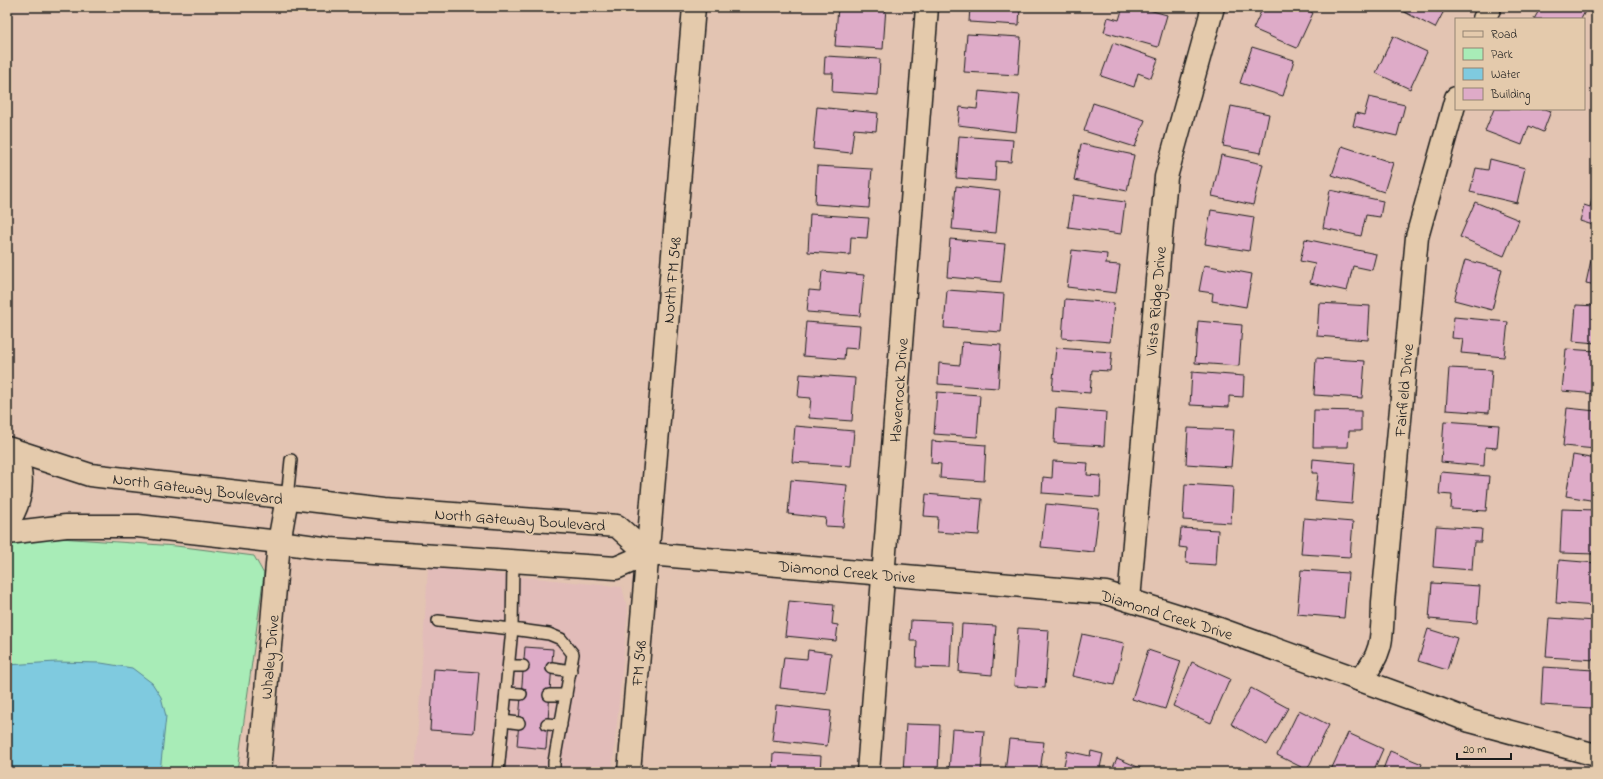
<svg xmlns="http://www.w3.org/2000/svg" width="1603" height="779" font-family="'Indie Flower',sans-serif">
	<rect width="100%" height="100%" fill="#e3c4b2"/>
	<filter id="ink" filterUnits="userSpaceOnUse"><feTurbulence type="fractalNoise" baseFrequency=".025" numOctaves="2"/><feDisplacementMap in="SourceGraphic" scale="8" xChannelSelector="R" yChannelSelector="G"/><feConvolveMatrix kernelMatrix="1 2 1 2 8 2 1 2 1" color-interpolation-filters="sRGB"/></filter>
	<g filter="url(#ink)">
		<path fill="#e2bcb9" d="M428,567L622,587L628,611L612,772H415Z"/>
		<path fill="#a8ecb7" stroke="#62846a" d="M45,537L176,546L254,556L264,574L237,772H7V542Z"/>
		<path fill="#7fcadf" stroke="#578491" d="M56,662L101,663L132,668L152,683L161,697L166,716L160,772H7V665Z"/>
		<g fill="#deabc8" stroke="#1c1c1c">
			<path d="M838,7H886L883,49L835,46Z"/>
			<path d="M970,7H1020L1019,25L969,22Z"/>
			<path d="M1123,7H1138L1167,15L1158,47L1104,32L1108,17L1119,20Z"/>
			<path d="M1263,7H1300L1313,13L1297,48L1253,29Z"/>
			<path d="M1395,7H1446L1435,28Z"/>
			<path d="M1541,7H1585L1587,8L1581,19H1534Z"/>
			<path d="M967,34L1021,37L1018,75L964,72Z"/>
			<path d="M1393,36L1427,52L1410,89L1376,73Z"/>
			<path d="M1113,43L1158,59L1151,78L1138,73L1134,87L1101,76Z"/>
			<path d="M1252,47L1294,60L1283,96L1240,83Z"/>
			<path d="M825,56L880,59L878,95L832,92L833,73H824Z"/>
			<path d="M979,91L1020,95L1016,132L958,125L960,107L977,109Z"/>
			<path d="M1369,97L1405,105L1397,136L1353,126L1356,113L1364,115Z"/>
			<path d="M1093,103L1145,120L1135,147L1084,131Z"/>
			<path d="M1231,106L1269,114L1261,153L1223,146Z"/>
			<path d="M817,107L878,113L876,131L854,129L851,153L813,149Z"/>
			<path d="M1494,109H1545L1551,111L1543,132L1529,126L1522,145L1485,131Z"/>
			<path d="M959,136L1013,140L1011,162L996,161L995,181L956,178Z"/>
			<path d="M1081,144L1134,155L1127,191L1074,180Z"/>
			<path d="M1342,146L1393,163L1384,192L1332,175Z"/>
			<path d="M1221,155L1263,164L1253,205L1212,196Z"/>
			<path d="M1490,159L1525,168L1517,203L1470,192L1476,168L1488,170Z"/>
			<path d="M817,166L872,169L869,208L815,204Z"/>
			<path d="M956,186L1000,191L996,233L952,229Z"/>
			<path d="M1595,188H1596V226L1580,221L1584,205L1590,207Z"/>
			<path d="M1330,190L1383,201L1380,217L1366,215L1361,236L1323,228Z"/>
			<path d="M1073,195L1125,202L1121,234L1068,227Z"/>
			<path d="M1475,202L1519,220L1504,256L1460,237Z"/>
			<path d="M1211,210L1254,217L1249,251L1205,244Z"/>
			<path d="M810,214L869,218L867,238L851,237L850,255L808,252Z"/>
			<path d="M950,239L1005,244L1001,282L947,277Z"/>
			<path d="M1305,239L1376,254L1372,270L1353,266L1347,291L1310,283L1315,264L1300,261Z"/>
			<path d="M1595,242L1596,243V285L1586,283Z"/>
			<path d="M1072,250L1107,254L1106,264L1120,265L1116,293L1067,287Z"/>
			<path d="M1465,260L1502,269L1492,310L1454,300Z"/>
			<path d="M1204,265L1252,274L1246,307L1212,301L1213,293L1199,291Z"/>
			<path d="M822,271L864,275L860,316L807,312L809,290L820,291Z"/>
			<path d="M947,290L1004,294L1001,332L944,328Z"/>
			<path d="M1065,299L1114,303L1110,342L1062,338Z"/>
			<path d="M1319,303L1370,306L1368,340L1317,336Z"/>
			<path d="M1576,305L1596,306V343L1573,341Z"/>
			<path d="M1454,317L1508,322L1504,357L1461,353L1463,339L1452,338Z"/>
			<path d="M1198,321L1242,325L1239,366L1195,363Z"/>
			<path d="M806,322L860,326L858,349L845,348L844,359L803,356Z"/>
			<path d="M962,342L1001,345L998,388L938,384L939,363L960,365Z"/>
			<path d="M1056,348L1112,352L1110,371L1092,370L1090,393L1052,390Z"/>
			<path d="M1566,349L1596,351V394L1562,391Z"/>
			<path d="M1316,358L1365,361L1362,398L1314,395Z"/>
			<path d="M1449,368L1492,370L1489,413L1446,410Z"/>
			<path d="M1192,372L1244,376L1243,397L1229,396V407L1190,405Z"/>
			<path d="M800,374L855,378L852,421L809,418L811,398L798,397Z"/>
			<path d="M937,392L980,395L977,437L934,434Z"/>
			<path d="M1056,408L1106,412L1104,446L1054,443Z"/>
			<path d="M1567,408L1596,411V449L1563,446Z"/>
			<path d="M1314,410L1361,411V431H1349L1348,447H1313Z"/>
			<path d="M1444,421L1499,425L1497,448L1485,447L1484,466L1441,462Z"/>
			<path d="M795,426L854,431L851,466L792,462Z"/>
			<path d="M1188,428L1234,430L1231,467L1186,464Z"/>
			<path d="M932,441L986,445L984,481L940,478L941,464L931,463Z"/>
			<path d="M1573,455L1596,459V501L1566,496Z"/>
			<path d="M1313,459L1355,463L1352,504L1315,501L1318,473H1312Z"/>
			<path d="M1053,461L1088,463L1087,475L1101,476L1100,497L1042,493L1043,477L1052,478Z"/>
			<path d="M1441,472L1489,476L1486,511L1451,509L1452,495L1439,494Z"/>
			<path d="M791,480L847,485L843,527L825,526L826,518L788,514Z"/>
			<path d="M1185,484L1233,487L1231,523L1183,520Z"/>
			<path d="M926,494L982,499L979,535L937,532L938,517L924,516Z"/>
			<path d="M1046,504L1099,509L1094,552L1041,547Z"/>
			<path d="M1562,509L1596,510V554L1560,553Z"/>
			<path d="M1304,518L1353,522L1350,557L1301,554Z"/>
			<path d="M1436,526L1482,529L1481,542H1474L1472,570L1433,567Z"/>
			<path d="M1181,528L1218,530L1216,565L1186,563L1187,548L1179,547Z"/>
			<path d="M1559,560L1596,563V606L1556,603Z"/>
			<path d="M1301,570L1348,573L1344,618L1297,614Z"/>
			<path d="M1432,583L1480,586L1477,623L1429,619Z"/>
			<path d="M789,601L834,605L832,624L838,625L836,641L785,636Z"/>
			<path d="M1549,618L1596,621V660L1546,657Z"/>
			<path d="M911,620L952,622L950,668L916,667L917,641H910Z"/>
			<path d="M962,624L996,626L992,675L959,672Z"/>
			<path d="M1018,628L1049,630L1045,688L1014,686Z"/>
			<path d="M1428,629L1457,638L1447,670L1418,661Z"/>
			<path d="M1082,634L1124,643L1114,685L1072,676Z"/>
			<path d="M525,647L553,649L546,749L517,746Z"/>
			<path d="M808,650L831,653L826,693L780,688L784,657L807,659Z"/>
			<path d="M1148,650L1181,661L1165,709L1132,699Z"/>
			<path d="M1192,662L1230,679L1211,723L1173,706Z"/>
			<path d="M1543,667L1594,670L1592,708L1541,705Z"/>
			<path d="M434,669L479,672L474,733L430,730Z"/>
			<path d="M1251,688L1288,708L1267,745L1231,724Z"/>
			<path d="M776,705L831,711L827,746L772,740Z"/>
			<path d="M1299,710L1329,725L1307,770L1277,755Z"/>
			<path d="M906,724L940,725L938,772H903Z"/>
			<path d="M952,729L984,731L981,772H949Z"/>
			<path d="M1348,733L1383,749L1373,772H1330Z"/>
			<path d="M1009,739L1044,742L1040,772H1005Z"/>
			<path d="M1067,751L1090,756L1091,751L1103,754L1099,772H1055V769L1063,770Z"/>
			<path d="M1390,751L1422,764L1419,772H1382Z"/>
			<path d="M773,753L821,756L820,772H772Z"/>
			<path d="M1117,758L1147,771V772H1111Z"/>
		</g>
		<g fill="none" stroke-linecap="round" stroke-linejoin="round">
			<g stroke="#1c1c1c" stroke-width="14">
				<g id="service">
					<path d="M287,498L291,460"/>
					<path d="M513,561L512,629L549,634L561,639L573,654L554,762V772"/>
					<path d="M438,621L512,629L498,772"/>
					<path d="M509,666H523"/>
					<path d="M552,668L571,671"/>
					<path d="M506,693L521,694"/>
					<path d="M549,695H566"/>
					<path d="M503,721L519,723"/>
					<path d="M547,724L561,725"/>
				</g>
			</g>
			<g stroke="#1c1c1c" stroke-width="25">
				<g id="minor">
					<path d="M1484,19L1490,7"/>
					<path d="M648,554L1106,593L1211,626L1429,705L1470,721L1596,755"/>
					<path d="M1129,600L1166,177L1213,7"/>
					<path d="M1360,680C1384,653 1382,636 1383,602L1417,237L1456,98"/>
					<path d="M259,772L279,542"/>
					<path d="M868,772L927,7"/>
				</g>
			</g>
			<g stroke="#1c1c1c" stroke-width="25">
				<g id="secondary">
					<path d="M7,448L90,475L386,509L617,526L648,554"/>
					<path d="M7,523C18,509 23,489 20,471C19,464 15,456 12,450"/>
					<path d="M7,533L66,526H138L279,542L330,549L616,568L648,554"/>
					<path d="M279,542L287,498"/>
					<path d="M629,772L694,7"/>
				</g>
			</g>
			<use href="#service" stroke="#e4caac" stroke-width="11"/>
			<use href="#minor" stroke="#e4caac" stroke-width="22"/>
			<use href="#secondary" stroke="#e4caac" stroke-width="22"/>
		</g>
	</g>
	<g text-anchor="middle" stroke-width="4" stroke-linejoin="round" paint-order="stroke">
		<g font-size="16" fill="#1c1c1c" stroke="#e4caac">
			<text transform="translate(671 280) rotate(-85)" y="6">North FM 548</text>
			<text transform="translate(1155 301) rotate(-85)" y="6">Vista Ridge Drive</text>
			<text transform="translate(898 390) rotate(-86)" y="6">Havenrock Drive</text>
			<text transform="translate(1403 390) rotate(-85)" y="6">Fairfield Drive</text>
			<text transform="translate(198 488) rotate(7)" y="6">North Gateway Boulevard</text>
			<text transform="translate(520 519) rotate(4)" y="6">North Gateway Boulevard</text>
			<text transform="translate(847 571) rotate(5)" y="6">Diamond Creek Drive</text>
			<text transform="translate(1167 614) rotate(17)" y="6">Diamond Creek Drive</text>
			<text transform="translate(269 657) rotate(-85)" y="6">Whaley Drive</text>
			<text transform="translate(638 663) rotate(-85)" y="6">FM 548</text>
		</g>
	</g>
	<rect width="1603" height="779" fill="none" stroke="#e4caac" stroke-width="24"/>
	<rect x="12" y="12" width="1579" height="755" fill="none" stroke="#1c1c1c" stroke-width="1.5" filter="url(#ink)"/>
	<rect x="1455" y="18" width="130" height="92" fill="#e4caac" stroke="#948472"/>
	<rect x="1463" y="31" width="20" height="6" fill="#e4caac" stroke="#948472"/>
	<text x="1491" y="38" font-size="12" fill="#1c1c1c">Road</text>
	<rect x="1463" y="48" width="20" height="12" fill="#a8ecb7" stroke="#948472"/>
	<text x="1491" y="58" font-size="12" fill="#1c1c1c">Park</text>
	<rect x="1463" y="68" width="20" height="12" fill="#7fcadf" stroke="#948472"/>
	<text x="1491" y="78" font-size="12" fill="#1c1c1c">Water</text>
	<rect x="1463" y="88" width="20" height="12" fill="#deabc8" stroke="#948472"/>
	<text x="1491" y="98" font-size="12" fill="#1c1c1c">Building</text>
	<path d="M1457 753v6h54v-6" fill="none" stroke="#1c1c1c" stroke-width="2"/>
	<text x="1463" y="753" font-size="12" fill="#1c1c1c" stroke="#e4caac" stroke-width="3" paint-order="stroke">20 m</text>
</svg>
